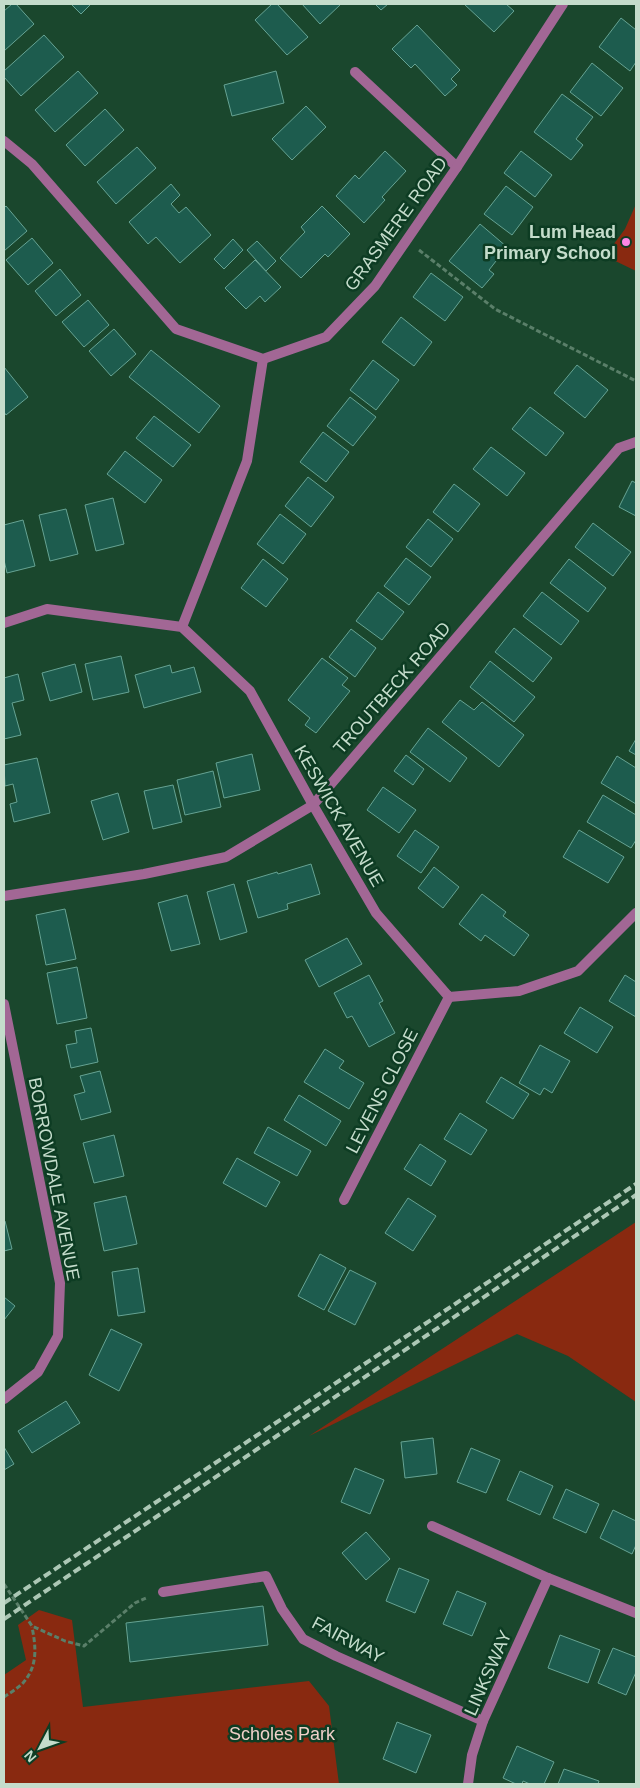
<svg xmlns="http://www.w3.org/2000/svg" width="640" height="1788" font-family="Helvetica,sans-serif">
	<rect width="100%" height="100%" fill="#1a472d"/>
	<g fill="#892910">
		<path d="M636,204V271L605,256L625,229Z"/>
		<path d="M636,1222V1402L568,1356L517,1334L309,1436Z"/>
		<path d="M39,1610L72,1620L83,1707L309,1681L329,1706L339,1784H4V1675L26,1660L18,1625Z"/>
	</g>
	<g fill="#1d5c4e" stroke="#66a393">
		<path d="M12,4H16L34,24L4,51V11Z"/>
		<path d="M71,4H91L81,14Z"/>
		<path d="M272,4H277L308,37L287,55L255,20Z"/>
		<path d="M302,4H341L320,24Z"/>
		<path d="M375,4H388L381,10Z"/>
		<path d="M464,4H506L514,11L494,32Z"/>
		<path d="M621,18L636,30V62L630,71L599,47Z"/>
		<path d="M417,25L460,70L451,79L457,85L445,96L415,64L411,68L392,49Z"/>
		<path d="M44,35L64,57L21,96L4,77V71Z"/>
		<path d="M592,63L623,88L601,116L570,92Z"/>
		<path d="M78,71L98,93L55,132L35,110Z"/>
		<path d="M276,71L284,103L232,116L224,85Z"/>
		<path d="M562,94L593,117L576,139L583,145L571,160L534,132Z"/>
		<path d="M306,106L326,127L292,160L272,139Z"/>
		<path d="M105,109L124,130L85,166L66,145Z"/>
		<path d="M137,147L156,168L116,204L97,182Z"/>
		<path d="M385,151L406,171L382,197L385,200L364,223L336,196L355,175L359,179Z"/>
		<path d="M521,151L552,175L535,197L504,173Z"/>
		<path d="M171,184L180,195L171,204L179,213L186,207L211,235L180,263L156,237L148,244L129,222Z"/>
		<path d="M506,186L533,207L512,235L484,214Z"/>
		<path d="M6,206L27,231L4,251V208Z"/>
		<path d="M322,206L350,234L328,257L325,254L301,278L280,258L305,232L301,227Z"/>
		<path d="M480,224L507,247L489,270L494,274L482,288L449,261Z"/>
		<path d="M32,238L53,263L28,285L6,260Z"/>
		<path d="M233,239L243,250L224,269L214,259Z"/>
		<path d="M257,241L276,261L266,271L247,250Z"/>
		<path d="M255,260L281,287L265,302L260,296L246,309L225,288Z"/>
		<path d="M60,269L81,295L56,316L35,291Z"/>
		<path d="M431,273L463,297L445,321L413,297Z"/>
		<path d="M88,300L109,325L84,347L62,322Z"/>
		<path d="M401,317L432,342L414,366L382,342Z"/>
		<path d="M114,329L136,354L111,376L89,351Z"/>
		<path d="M151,350L220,406L199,433L129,377Z"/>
		<path d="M373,360L399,380L376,410L350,390Z"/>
		<path d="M577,365L608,390L585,418L554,393Z"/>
		<path d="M4,367L28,397L6,415L4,412Z"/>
		<path d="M350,397L376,417L353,446L327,426Z"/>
		<path d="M530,407L564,433L546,456L512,429Z"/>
		<path d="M154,416L191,445L173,467L136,438Z"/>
		<path d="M323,432L349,452L326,482L300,462Z"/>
		<path d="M491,447L525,473L507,496L473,469Z"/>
		<path d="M125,451L162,480L145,503L107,474Z"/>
		<path d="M308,477L334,497L311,527L285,506Z"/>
		<path d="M632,481L636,483V516L619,507Z"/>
		<path d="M454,484L480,504L458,532L433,512Z"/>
		<path d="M113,498L124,544L96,551L85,505Z"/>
		<path d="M66,509L78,554L50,561L39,515Z"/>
		<path d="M280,514L306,534L283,564L257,544Z"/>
		<path d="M428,519L453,539L431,567L406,547Z"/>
		<path d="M23,520L35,566L7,573L4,560V525Z"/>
		<path d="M593,523L631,552L613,576L575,547Z"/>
		<path d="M406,558L431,577L409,605L384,586Z"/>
		<path d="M263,559L288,579L266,607L241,588Z"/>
		<path d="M569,559L606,588L588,612L550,583Z"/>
		<path d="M378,592L404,612L382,640L356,621Z"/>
		<path d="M542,592L579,621L561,645L523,616Z"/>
		<path d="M514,628L552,658L533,682L495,652Z"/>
		<path d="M351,629L376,648L355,677L329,657Z"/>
		<path d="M121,656L129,692L93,700L85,664Z"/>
		<path d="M322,658L348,678L342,685L350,691L316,733L305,725L310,718L288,700Z"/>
		<path d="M490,661L535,697L514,722L470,687Z"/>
		<path d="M75,664L82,692L50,701L42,673Z"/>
		<path d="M170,665L172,673L194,667L201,692L144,708L135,675Z"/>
		<path d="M18,674L24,700L12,703L21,735L4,739V678Z"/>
		<path d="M460,700L474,710L482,702L524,735L499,767L442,722Z"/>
		<path d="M428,728L467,758L450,782L410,752Z"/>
		<path d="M636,739V755L629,751Z"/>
		<path d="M252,754L260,790L224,798L216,763Z"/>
		<path d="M406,755L424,769L413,785L394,771Z"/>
		<path d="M617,756L636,768V804L601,783Z"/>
		<path d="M37,758L50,813L14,822L10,804L17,802L13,784L5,786L4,765Z"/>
		<path d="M213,771L221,807L185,815L177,780Z"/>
		<path d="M173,785L182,822L153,829L144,791Z"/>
		<path d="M383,787L416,810L399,833L367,810Z"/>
		<path d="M118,793L129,832L103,840L91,801Z"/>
		<path d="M603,795L636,815V840L631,848L587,822Z"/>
		<path d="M415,830L439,847L421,873L397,856Z"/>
		<path d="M579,830L624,857L608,883L563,857Z"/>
		<path d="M311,864L320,894L287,904L288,909L258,918L247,881L277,872L278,874Z"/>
		<path d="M434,867L459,887L443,908L418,888Z"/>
		<path d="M234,884L247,932L220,940L207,892Z"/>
		<path d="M482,894L506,912L503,916L529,935L514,956L485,935L481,941L459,924Z"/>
		<path d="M187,895L200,944L171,951L158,903Z"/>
		<path d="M65,909L76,959L46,965L36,915Z"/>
		<path d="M347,938L362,964L319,987L305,960Z"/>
		<path d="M77,967L87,1018L57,1024L47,973Z"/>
		<path d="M369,975L383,1001L379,1003L395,1033L369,1047L352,1016L347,1018L334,993Z"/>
		<path d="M625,975L636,982V1017L609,1001Z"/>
		<path d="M580,1007L613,1027L597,1053L564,1033Z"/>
		<path d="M91,1028L98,1062L71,1068L66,1045L77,1043L75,1031Z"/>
		<path d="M540,1045L570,1061L552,1093L544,1088L540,1095L519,1083Z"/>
		<path d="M325,1049L344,1061L339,1068L364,1083L349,1109L304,1082Z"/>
		<path d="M100,1071L111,1112L81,1120L74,1095L85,1092L80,1076Z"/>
		<path d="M501,1077L529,1094L513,1119L486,1102Z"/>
		<path d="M299,1095L341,1121L326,1146L284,1120Z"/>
		<path d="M460,1113L487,1130L471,1155L444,1139Z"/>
		<path d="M268,1127L311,1151L297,1176L254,1153Z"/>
		<path d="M114,1135L124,1176L94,1183L83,1143Z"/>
		<path d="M420,1144L446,1161L431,1186L404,1169Z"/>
		<path d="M237,1158L280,1182L266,1207L223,1183Z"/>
		<path d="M126,1196L137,1244L104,1251L94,1203Z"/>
		<path d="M408,1198L436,1216L413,1251L385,1233Z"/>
		<path d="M4,1221H5L12,1249L4,1251Z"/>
		<path d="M320,1254L346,1268L324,1310L298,1296Z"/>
		<path d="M138,1268L145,1312L118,1316L112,1272Z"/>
		<path d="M350,1270L376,1283L355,1325L328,1311Z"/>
		<path d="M4,1297L15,1306L4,1320Z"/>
		<path d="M111,1329L142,1344L119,1391L89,1375Z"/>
		<path d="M66,1401L80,1423L32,1453L18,1431Z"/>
		<path d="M433,1438L437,1474L405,1478L401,1442Z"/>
		<path d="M4,1447L14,1464L4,1470Z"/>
		<path d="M471,1448L500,1460L486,1493L457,1482Z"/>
		<path d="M355,1468L384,1480L370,1514L341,1502Z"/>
		<path d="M520,1471L553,1486L540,1515L507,1500Z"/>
		<path d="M566,1489L599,1504L586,1533L553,1518Z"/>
		<path d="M613,1510L636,1521V1545L632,1554L600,1538Z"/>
		<path d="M366,1532L390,1559L366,1580L342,1553Z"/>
		<path d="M399,1568L429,1580L415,1613L386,1601Z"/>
		<path d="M457,1591L486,1603L472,1636L443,1624Z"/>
		<path d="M263,1606L268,1645L130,1662L126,1623Z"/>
		<path d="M560,1635L600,1650L588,1683L548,1668Z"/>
		<path d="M613,1648L636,1657V1672L626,1695L598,1683Z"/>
		<path d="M397,1722L431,1735L416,1773L383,1759Z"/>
		<path d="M517,1746L554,1762L544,1784H530L523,1781L522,1784H516L503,1778Z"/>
		<path d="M564,1769L599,1781L598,1784H558Z"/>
	</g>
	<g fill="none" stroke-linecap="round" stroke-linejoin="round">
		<g stroke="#5a7f69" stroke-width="3" stroke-dasharray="5 2.5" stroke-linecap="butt">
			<path d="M419,250L495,309L636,381"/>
			<path d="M4,1584L32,1626L65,1641L84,1646L135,1603L146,1598"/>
			<path d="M4,1697C10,1693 18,1688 23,1683C38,1666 36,1647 32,1627"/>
		</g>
		<g stroke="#a26795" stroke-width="10">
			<path d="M355,72L457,167"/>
			<path d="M4,141L32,164L176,329L263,359L326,337L375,286L457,167L563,4"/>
			<path d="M4,623L47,609L182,627L250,691L313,805L376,913L449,997L519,991L578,971L636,913"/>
			<path d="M182,627L247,461L263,359"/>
			<path d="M4,896L144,874L226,857L313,805L619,448L636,442"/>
			<path d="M4,1004L60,1283L58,1336L38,1372L4,1399"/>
			<path d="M344,1200L449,997"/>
			<path d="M432,1526L548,1578L636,1613"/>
			<path d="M163,1592L266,1576L282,1609L303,1639L336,1656L483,1721"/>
			<path d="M468,1784L472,1755L483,1721L548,1578"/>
		</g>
		<g stroke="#acc7b5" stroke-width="4" stroke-dasharray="8 4" stroke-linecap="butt">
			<path d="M4,1603L636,1184"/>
			<path d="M4,1619L636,1195"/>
		</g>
	</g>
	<circle fill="#fc86e4" stroke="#0d3c23" stroke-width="2" cx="626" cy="242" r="5"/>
	<g text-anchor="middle" stroke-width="5" stroke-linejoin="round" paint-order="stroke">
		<g font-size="18" fill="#c4dccb" stroke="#0d3c23">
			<text transform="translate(396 224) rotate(-54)" y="6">GRASMERE ROAD</text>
			<text transform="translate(392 688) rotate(-49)" y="6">TROUTBECK ROAD</text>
			<text transform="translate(339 816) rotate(60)" y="6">KESWICK AVENUE</text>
			<text transform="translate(382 1091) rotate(-63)" y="6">LEVENS CLOSE</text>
			<text transform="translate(54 1179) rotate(79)" y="6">BORROWDALE AVENUE</text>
			<text transform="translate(348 1640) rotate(28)" y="6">FAIRWAY</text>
			<text transform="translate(488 1673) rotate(-66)" y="6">LINKSWAY</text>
		</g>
		<g font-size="18" font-weight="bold" fill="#c4dccb" stroke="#0d3c23" text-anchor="end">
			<text x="616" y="238">Lum Head<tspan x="616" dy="21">Primary School</tspan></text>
		</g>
		<g font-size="18" fill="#efd0c8" stroke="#0d3c23">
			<text x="282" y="1740">Scholes Park</text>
		</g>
	</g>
	<rect width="640" height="1788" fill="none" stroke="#c4dccb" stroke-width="10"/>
	<g transform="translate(40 1748) rotate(229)" stroke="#0d3c23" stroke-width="4" paint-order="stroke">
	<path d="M0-4L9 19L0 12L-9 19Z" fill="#c4dccb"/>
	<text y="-8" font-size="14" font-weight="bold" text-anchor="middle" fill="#c4dccb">N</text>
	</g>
</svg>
